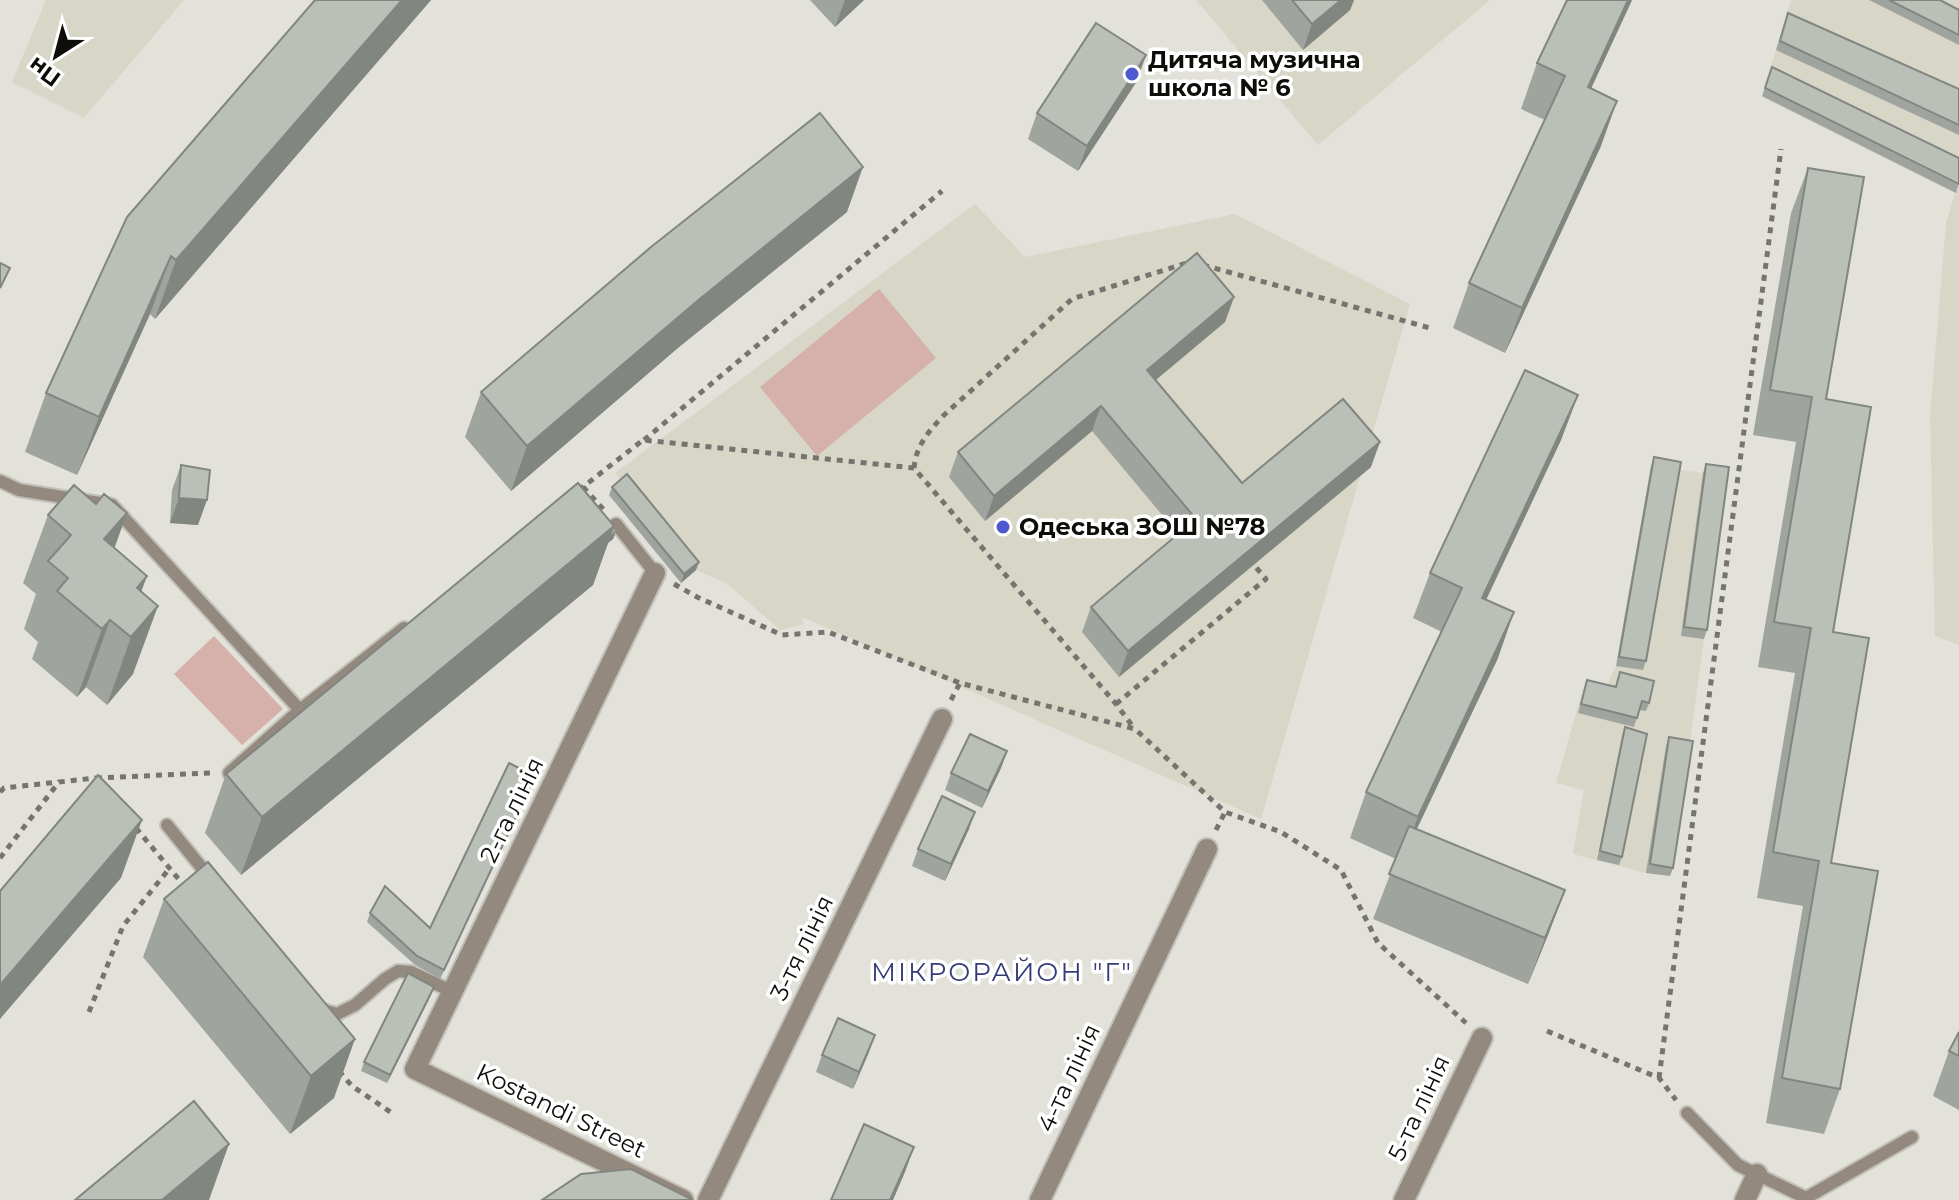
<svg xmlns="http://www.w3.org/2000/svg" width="1959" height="1200" font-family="Montserrat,sans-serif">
	<rect width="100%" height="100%" fill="#e3e2da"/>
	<g fill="#d8d6c7">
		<path d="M46,0H184L84,118L12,82Z"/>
		<path d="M1196,0H1490L1318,145Z"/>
		<path d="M1791,0H1959V645L1935,636L1930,416L1946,223L1955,193L1762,97Z"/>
		<path d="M975,204L1025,257L1235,214L1410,304L1261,819L802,617L804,624L780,630L726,583L696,570L615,473Z"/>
		<path d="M1651,466L1726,476L1689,750L1670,876L1646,873L1573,854L1584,790L1556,783L1583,689L1606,687L1616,666Z"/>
	</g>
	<g fill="#d5b1a9">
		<path d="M879,289L936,358L817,456L760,387Z"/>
		<path d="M214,636L283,709L242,745L174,674Z"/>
	</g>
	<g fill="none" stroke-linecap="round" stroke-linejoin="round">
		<g stroke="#c1c0b9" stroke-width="16">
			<g id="lane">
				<path d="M0,481L19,490L112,505L300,710"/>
				<path d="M616,524L655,573"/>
				<path d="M229,773L300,710L404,628"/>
				<path d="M167,825L210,878"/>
				<path d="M319,1009L337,1014L355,1005L385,979L398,971L411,972L453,992"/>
				<path d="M1687,1113L1738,1165L1806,1198L1912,1137"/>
			</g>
		</g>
		<g stroke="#c1c0b9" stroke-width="24">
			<g id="street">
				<path d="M655,573L415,1069L683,1200"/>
				<path d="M708,1200L942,719"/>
				<path d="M1040,1200L1207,849"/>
				<path d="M1404,1200L1482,1038"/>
				<path d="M1745,1200L1757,1174"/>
			</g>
		</g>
		<g stroke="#75746f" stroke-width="5" stroke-dasharray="6 6" stroke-linecap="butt">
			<path d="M1203,265L1430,328"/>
			<path d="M644,440L942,191"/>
			<path d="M914,468C916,446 928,432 943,416L1072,299L1190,262"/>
			<path d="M583,487L604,510"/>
			<path d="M579,490L643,440L914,468L1116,704L1134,728"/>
			<path d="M674,584L697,597L782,635L828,632L960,683L1135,729L1225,812L1281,832L1341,870L1378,943L1466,1023"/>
			<path d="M951,700L960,683"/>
			<path d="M1116,704L1266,579L1254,565"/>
			<path d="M96,778L210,773"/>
			<path d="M0,792L4,788L58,782"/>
			<path d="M136,828L186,888"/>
			<path d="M1216,830L1225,812"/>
			<path d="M0,858L59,782L95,778L99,784"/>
			<path d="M89,1012L123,926L169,869"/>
			<path d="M1547,1031L1659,1078L1676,1100"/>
			<path d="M339,1071L352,1086L395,1115"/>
			<path d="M1659,1078L1781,149"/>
		</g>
		<use href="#lane" stroke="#94897e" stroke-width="12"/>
		<use href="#street" stroke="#94897e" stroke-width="20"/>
	</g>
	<g fill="#a0a49e">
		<path d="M315,0H431L155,319L150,314L77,475L25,452L46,393Z"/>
		<path d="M810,0H864L835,27Z"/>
		<path d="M1262,0H1354L1350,10L1303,50Z"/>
		<path d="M1632,0L1591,88L1601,146L1505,353L1453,328L1469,283L1545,120L1521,109L1537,63Z"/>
		<path d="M1869,0H1940L1959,10V45Z"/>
		<path d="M1785,21L1959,89V135L1776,50Z"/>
		<path d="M1772,67L1959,183L1956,193L1762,96Z"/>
		<path d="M1137,81L1078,171L1028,139L1037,113Z"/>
		<path d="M1808,168L1826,399L1833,632L1831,863L1840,1089L1824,1134L1766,1123L1803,906L1757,898L1795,673L1758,667L1796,442L1753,435L1791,213Z"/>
		<path d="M847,212L679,347L511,491L465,437L481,392Z"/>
		<path d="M1234,297L1225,322L1155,380L1242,483L1371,467L1119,677L1082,632L1091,607L1178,534L1092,431L985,521L949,477L958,452Z"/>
		<path d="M1578,395L1561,440L1486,599L1498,658L1417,829L1565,890L1548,935L1528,984L1373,919L1396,859L1350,838L1366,792L1442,632L1413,618L1430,573Z"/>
		<path d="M1654,457L1646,661L1643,670L1616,666L1651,466Z"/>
		<path d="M1706,464L1707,630L1704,639L1681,636L1703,473Z"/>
		<path d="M181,465L198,525L170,523L172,490Z"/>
		<path d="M612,487L696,570L681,583L609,495Z"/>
		<path d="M48,515L114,548L141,592L133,674L107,705L86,687L77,697L32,659L38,642L24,629L36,594L23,583Z"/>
		<path d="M613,528L616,531L613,539L608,543L593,585L241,875L205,833L226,774Z"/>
		<path d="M1620,672L1649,703L1646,711L1639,710L1634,727L1578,713L1587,680L1615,687Z"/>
		<path d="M1625,727L1622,857L1619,865L1597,860L1622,736Z"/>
		<path d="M1669,737L1673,868L1670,876L1646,873L1666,746Z"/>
		<path d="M1007,751L1001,768L982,808L945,790L951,773Z"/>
		<path d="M535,776L440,979L414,964L367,922L370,913L430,928Z"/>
		<path d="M969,829L945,881L912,866L918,849Z"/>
		<path d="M164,899L334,1098L290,1134L143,957Z"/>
		<path d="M431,995L387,1083L361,1071L364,1062Z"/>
		<path d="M1959,1032V1110L1933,1096L1949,1051Z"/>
		<path d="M869,1052L853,1089L816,1072L822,1055Z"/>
	</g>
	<g fill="#828681">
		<path d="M402,0H431L155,319L176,260Z"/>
		<path d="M845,0H864L835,27Z"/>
		<path d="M1341,0H1354L1350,10L1303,50L1312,24Z"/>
		<path d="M1628,0H1632L1571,132L1588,87Z"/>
		<path d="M1146,55L1137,81L1078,171L1087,146Z"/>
		<path d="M1617,101L1601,146L1505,353L1522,308Z"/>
		<path d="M863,167L847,212L679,347L511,491L527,446L696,302Z"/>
		<path d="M171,256L150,314L77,475L99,417Z"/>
		<path d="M1234,297L1225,322L1138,395L1147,370Z"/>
		<path d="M1578,395L1561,440L1466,643L1482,598Z"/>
		<path d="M1101,406L1092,431L985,521L994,496Z"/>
		<path d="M1380,442L1371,467L1119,677L1128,651Z"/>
		<path d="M179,498L207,500L198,525L170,523Z"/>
		<path d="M127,513L103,580L104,539Z"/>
		<path d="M614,526L611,535L616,531L613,539L608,543L593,585L241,875L262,817Z"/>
		<path d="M699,562L696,570L681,583L684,574Z"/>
		<path d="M147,576L126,633L137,588Z"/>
		<path d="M158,606L133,674L107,705L131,637Z"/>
		<path d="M1514,612L1498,658L1401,862L1418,817Z"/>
		<path d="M110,620L86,687L77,697L102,629Z"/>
		<path d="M1007,751L1001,768L982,808L988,791Z"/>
		<path d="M535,776L532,785L440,979L444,970Z"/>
		<path d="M975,812L969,829L945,881L951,864Z"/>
		<path d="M142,820L121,878L0,1019V985Z"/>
		<path d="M1565,890L1548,935L1528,984L1545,938Z"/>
		<path d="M434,987L431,995L387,1083L390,1075Z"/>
		<path d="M875,1035L869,1052L853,1089L859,1072Z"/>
		<path d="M355,1039L334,1098L290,1134L311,1076Z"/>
		<path d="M229,1144L209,1200H162Z"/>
		<path d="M914,1147L905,1172L893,1200H890Z"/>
	</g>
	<g fill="#babfb8" stroke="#828681" stroke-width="2">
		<path d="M315,0H402L176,260L171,256L99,417L46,393L127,217Z"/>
		<path d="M1292,0H1341L1312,24Z"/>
		<path d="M1567,0H1628L1588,87L1617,101L1522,308L1469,283L1565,76L1537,63Z"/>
		<path d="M1889,0H1940L1959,10V35Z"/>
		<path d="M1788,13L1959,89V125L1780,41Z"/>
		<path d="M1096,23L1146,55L1087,146L1037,113Z"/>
		<path d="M1772,67L1959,158V184L1765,88Z"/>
		<path d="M820,113L863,167L696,302L527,446L481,392L651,247Z"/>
		<path d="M1808,168L1864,177L1826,399L1871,407L1833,632L1869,638L1831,863L1878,871L1840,1089L1782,1078L1819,861L1773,852L1811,628L1774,622L1812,397L1770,390Z"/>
		<path d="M1197,253L1234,297L1147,370L1242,483L1343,399L1380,442L1128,651L1091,607L1196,519L1101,406L994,496L958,452Z"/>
		<path d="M0,263L10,268L0,288Z"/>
		<path d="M1525,370L1578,395L1482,598L1514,612L1418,817L1366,792L1462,588L1430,573Z"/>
		<path d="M1654,457L1681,462L1646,661L1619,657Z"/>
		<path d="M1706,464L1729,467L1707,630L1684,627Z"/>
		<path d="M181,465L210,470L207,500L179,498Z"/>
		<path d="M627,474L699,562L684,574L612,487Z"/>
		<path d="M578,483L614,526L262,817L226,774Z"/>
		<path d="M74,485L96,504L104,494L127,513L104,539L147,576L137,588L158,606L131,637L110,620L102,629L57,591L68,578L48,561L71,535L48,515Z"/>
		<path d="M1620,672L1654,681L1649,703L1642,701L1637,718L1581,704L1587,680L1616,687Z"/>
		<path d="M1625,727L1647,734L1622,857L1600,851Z"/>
		<path d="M970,734L1007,751L988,791L951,773Z"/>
		<path d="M1669,737L1693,741L1673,868L1650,864Z"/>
		<path d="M509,763L535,776L444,970L417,956L370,913L385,886L430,928Z"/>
		<path d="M98,775L142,820L0,985V891Z"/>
		<path d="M942,796L975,812L951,864L918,849Z"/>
		<path d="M1409,826L1565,890L1545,938L1389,874Z"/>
		<path d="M208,862L355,1039L311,1076L164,899Z"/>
		<path d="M408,973L434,987L390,1075L364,1062Z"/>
		<path d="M838,1018L875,1035L859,1072L822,1055Z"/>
		<path d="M1959,1032V1056L1949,1051Z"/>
		<path d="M194,1101L229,1144L162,1200H75Z"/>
		<path d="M864,1124L914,1147L890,1200H831Z"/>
		<path d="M631,1169L693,1200H542L581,1174Z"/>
	</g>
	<g fill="#4e59cf" stroke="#fff" stroke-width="3">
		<circle cx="1132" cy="74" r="8"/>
		<circle cx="1003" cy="527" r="8"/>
	</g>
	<g text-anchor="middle" stroke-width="7" stroke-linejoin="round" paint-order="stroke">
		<g font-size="24" font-weight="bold" fill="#0d0d0a" stroke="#fff" text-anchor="start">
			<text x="1148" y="68">Дитяча музична<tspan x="1148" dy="28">школа № 6</tspan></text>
			<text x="1019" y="535">Одеська ЗОШ №78</text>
		</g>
		<g font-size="24" fill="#0d0d0a" stroke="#fff">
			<text transform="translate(512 810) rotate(-64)" y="8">2-га лінія</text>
			<text transform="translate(802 948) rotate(-64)" y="8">3-тя лінія</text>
			<text transform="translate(1069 1078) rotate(-65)" y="8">4-та лінія</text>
			<text transform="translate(1419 1108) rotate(-65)" y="8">5-та лінія</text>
			<text transform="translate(561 1111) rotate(26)" y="8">Kostandi Street</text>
		</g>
		<g font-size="26" letter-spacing="2" fill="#333c77" stroke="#fff">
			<text x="1002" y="981">МІКРОРАЙОН "Г"</text>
		</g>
	</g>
	<g transform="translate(56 56) rotate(216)" stroke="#ffffff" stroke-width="6" paint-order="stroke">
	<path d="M0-6L14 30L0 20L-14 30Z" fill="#0d0d0a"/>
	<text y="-12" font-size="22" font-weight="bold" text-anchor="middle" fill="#0d0d0a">Пн</text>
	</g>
</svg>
